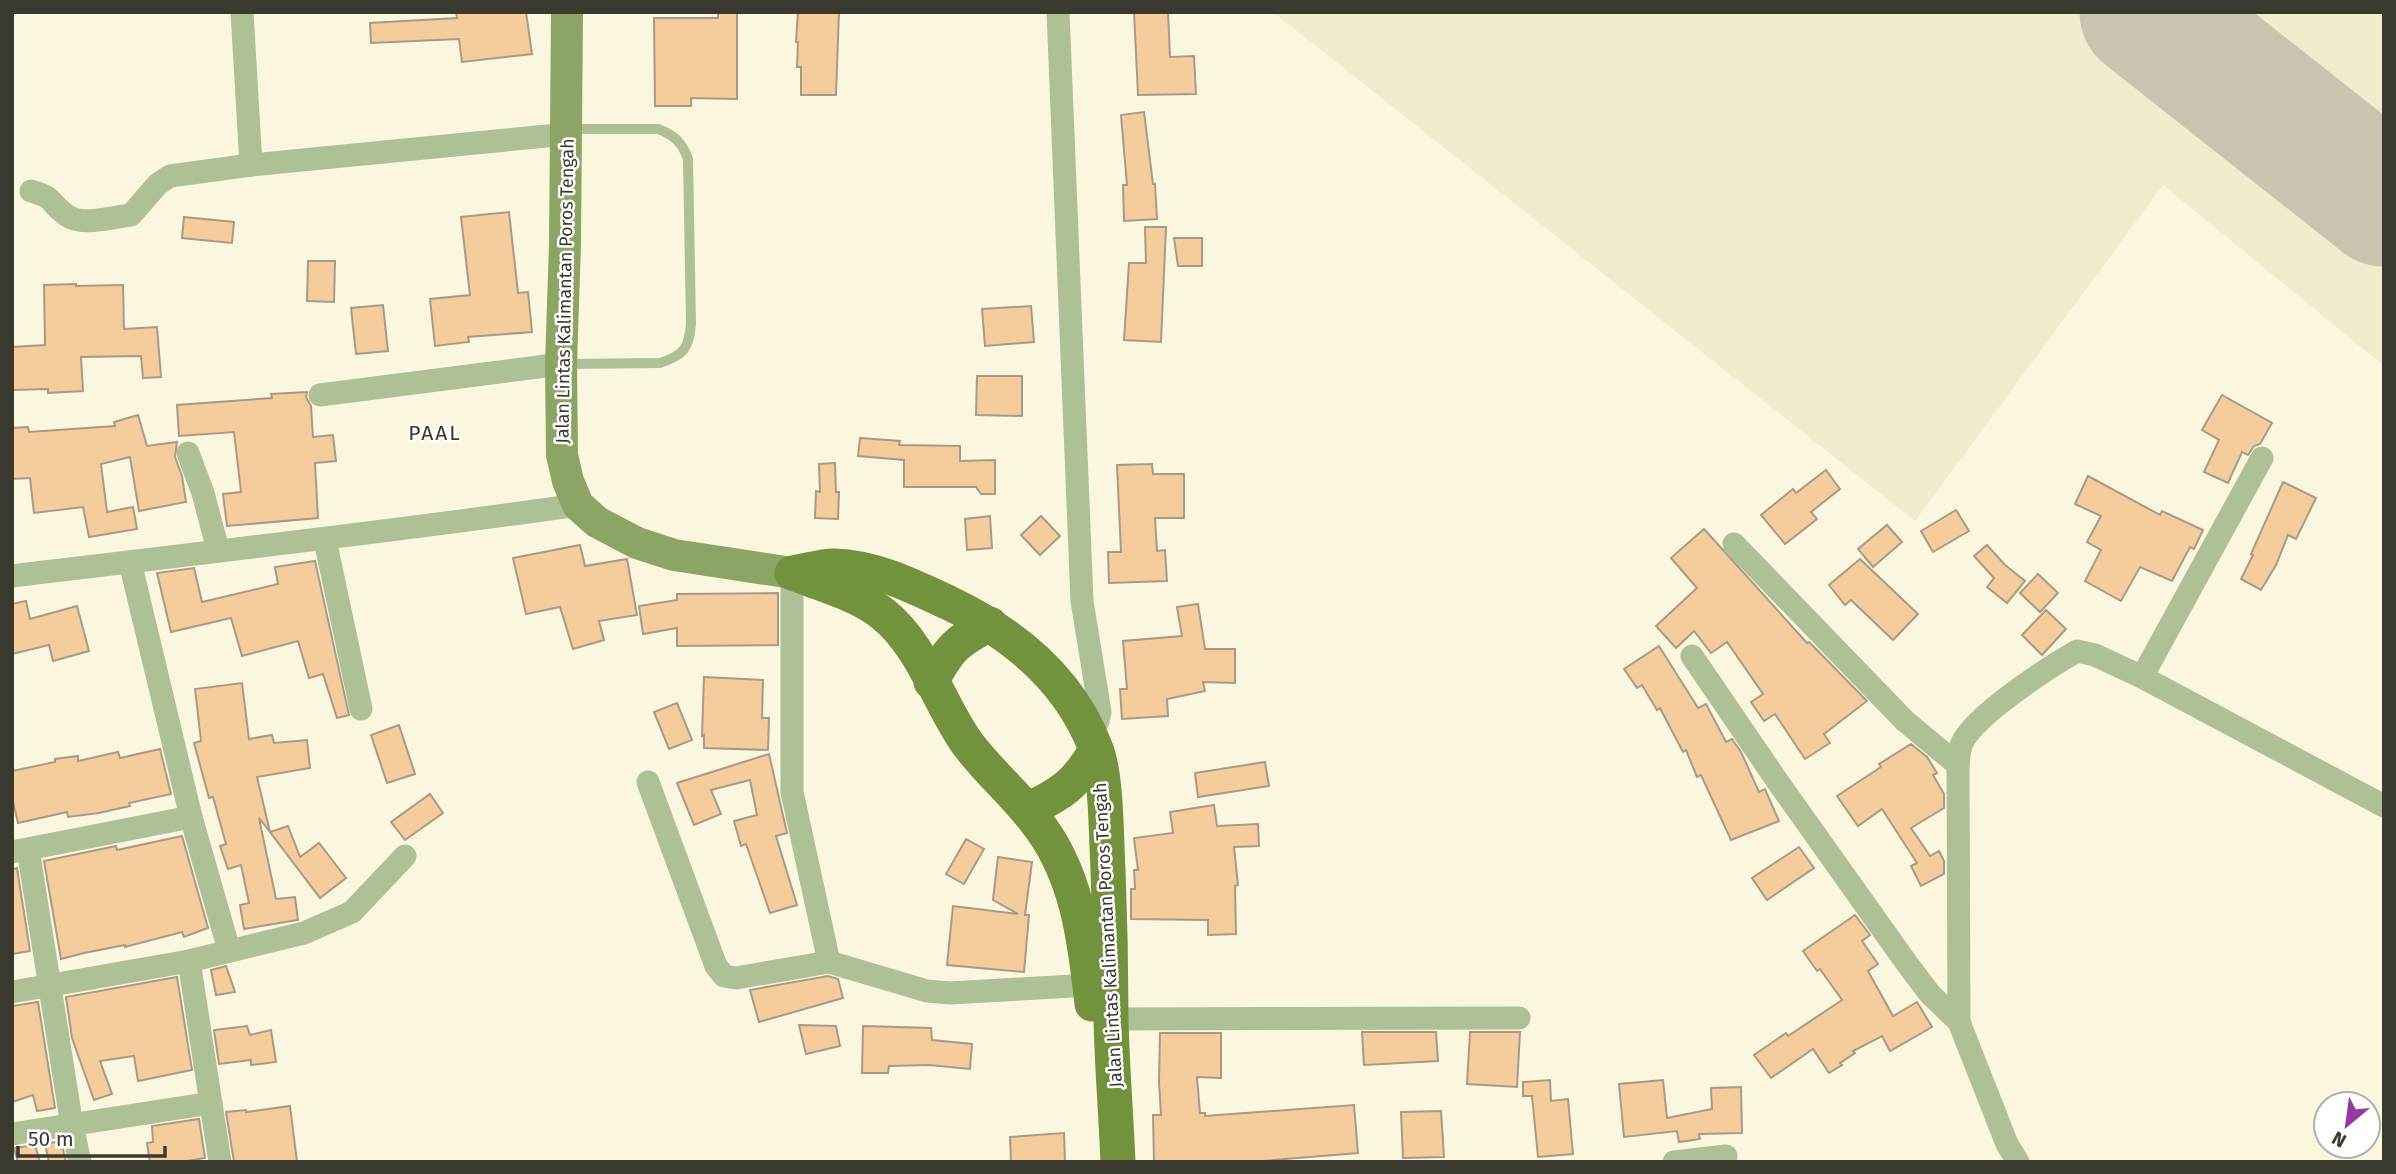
<svg xmlns="http://www.w3.org/2000/svg" width="2396" height="1174" font-family="'Fira Sans',sans-serif">
	<rect width="100%" height="100%" fill="#fbf7df"/>
	<path fill="#f1ecce" d="M1273,12H2384V366L2163,185L1915,521Z"/>
	<g fill="none" stroke-linecap="round" stroke-linejoin="round">
		<path stroke="#c8c4b0" stroke-width="133" d="M2146,12L2384,200"/>
	</g>
	<g fill="#f5cd9d" stroke="#a99a88" stroke-width="2">
		<path d="M456,12H526L532,54L462,62L459,39L371,43L370,23L457,18Z"/>
		<path d="M718,12H737V99L691,98V106H655L654,18H718Z"/>
		<path d="M798,12H839L836,95H801V67H797L798,42H796Z"/>
		<path d="M1134,12H1168L1170,57L1194,56L1196,94L1138,95Z"/>
		<path d="M1144,112L1153,184H1155L1157,219L1124,221L1123,185H1127L1121,115Z"/>
		<path d="M509,212L518,293L528,292L532,332L468,337L469,342L435,346L430,299L470,295L461,217Z"/>
		<path d="M184,217L234,222L232,243L182,238Z"/>
		<path d="M1145,227H1166L1161,342L1124,340L1129,263H1146Z"/>
		<path d="M1174,238H1202V266H1178Z"/>
		<path d="M308,261H335L334,302L307,301Z"/>
		<path d="M76,284V286L123,285L124,329L157,327L161,377L143,378L141,356L81,357L83,391L48,393V389L12,390V347L45,345L44,285Z"/>
		<path d="M383,305L388,351L356,354L351,308Z"/>
		<path d="M1031,306L1034,342L985,346L982,309Z"/>
		<path d="M977,376H1022V416L976,415Z"/>
		<path d="M307,392L306,397L311,406L313,437L333,435L336,461L315,463L318,518L227,526L223,494L241,492L234,432L179,436L177,405L272,398L271,394Z"/>
		<path d="M2222,395L2272,423L2260,444L2254,446L2248,455L2242,452L2228,483L2204,472L2219,440L2202,430Z"/>
		<path d="M138,415L147,446L177,442L175,457L182,476L186,502L139,511L130,457L101,464L107,512L133,507L137,529L89,537L83,507L34,513L30,478L12,479V428L28,427L29,432L115,426L114,422Z"/>
		<path d="M860,438L900,441L899,445L960,446V461L995,460V494H981L976,487H904V460L858,456Z"/>
		<path d="M835,463L836,492H839L838,519L815,518L816,491L820,492L819,464Z"/>
		<path d="M1152,464L1153,474H1184V518H1155L1157,551L1165,550L1167,581L1109,583L1108,552H1121L1117,465Z"/>
		<path d="M1826,470L1840,489L1811,512L1817,519L1785,544L1761,515L1793,489L1796,493Z"/>
		<path d="M2088,476L2160,515L2162,511L2203,530L2194,549L2190,547L2172,581L2140,567L2121,601L2085,581L2101,550L2087,542L2101,516L2075,504Z"/>
		<path d="M2283,482L2316,498L2296,539L2288,535L2276,565L2261,590L2241,579L2253,555L2251,554Z"/>
		<path d="M1956,510L1969,531L1933,552L1921,531Z"/>
		<path d="M990,516L992,548L967,550L965,519Z"/>
		<path d="M1041,516L1060,536L1040,555L1021,535Z"/>
		<path d="M1887,525L1902,542L1873,567L1858,549Z"/>
		<path d="M1704,529L1807,643L1809,642L1867,701L1824,734L1830,743L1805,759L1775,714L1764,721L1751,702L1763,694L1727,642L1711,653L1694,631L1676,648L1656,626L1697,588L1671,558Z"/>
		<path d="M580,545L585,566L627,559L637,615L599,621L604,640L573,649L560,607L526,614L513,558Z"/>
		<path d="M1987,545L2005,565L2025,581L2007,603L1987,587L1994,578L1974,556Z"/>
		<path d="M1860,559L1918,614L1893,640L1851,600L1845,605L1829,585Z"/>
		<path d="M315,561L349,715L337,718L323,674L309,678L298,641L242,656L231,618L171,632L157,573L194,568L202,602L278,584L275,567Z"/>
		<path d="M2038,574L2058,593L2040,612L2020,593Z"/>
		<path d="M778,593V645L677,646V628L643,634L639,606L677,600V594Z"/>
		<path d="M26,601L30,619L77,606L89,651L53,661L49,645L12,654V604Z"/>
		<path d="M1198,604L1205,649H1235V683L1203,682L1205,691L1167,699L1168,716L1122,719L1120,689H1127L1123,641L1182,636L1177,607Z"/>
		<path d="M2046,610L2066,629L2042,655L2022,635Z"/>
		<path d="M1659,646L1698,708L1706,704L1726,742L1732,739L1741,752L1759,792L1765,789L1779,821L1731,840L1701,775L1697,777L1686,750L1683,752L1660,708L1657,710L1642,685L1637,688L1624,669Z"/>
		<path d="M704,677L763,680L762,718H769L768,750L704,748V735L702,736Z"/>
		<path d="M242,683L249,739L272,735L274,743L307,740L310,768L257,777L270,832L259,818L276,899L295,897L298,920L244,929L240,905L249,903L241,865L228,869L220,846L226,844L213,797L209,798L194,743L201,741L195,689Z"/>
		<path d="M677,703L692,740L669,749L654,712Z"/>
		<path d="M399,725L415,774L387,783L371,735Z"/>
		<path d="M1911,744L1927,757L1937,773L1933,775L1944,794V808L1911,828L1930,856L1939,851L1944,861V874L1921,886L1911,866L1917,863L1882,809L1858,826L1837,796L1881,767L1879,764Z"/>
		<path d="M160,749L171,794L129,803L130,806L99,813L68,817L67,812L18,823L12,797V771L55,762V759L78,756V761L118,752L120,758Z"/>
		<path d="M769,754L787,833L776,836L797,905L770,913L746,844L741,846L734,821L757,815L750,780L711,790L721,814L694,825L677,783Z"/>
		<path d="M1265,762L1269,786L1198,797L1195,773Z"/>
		<path d="M430,794L443,813L405,840L391,822Z"/>
		<path d="M1214,805L1217,826L1258,824L1259,846L1234,847L1238,885L1235,886L1236,934L1208,935V920L1131,919V889H1135L1134,870H1138L1134,838L1173,833L1170,812Z"/>
		<path d="M288,826L300,857L319,843L346,878L320,898L270,832Z"/>
		<path d="M182,836L208,928L184,937L182,932L125,947V945L84,953L61,959L44,861L116,846L117,850Z"/>
		<path d="M966,839L984,849L964,884L946,874Z"/>
		<path d="M1799,847L1814,868L1767,900L1752,878Z"/>
		<path d="M998,857L1032,862L1025,915H1029L1024,972L947,965L953,906L1018,914L993,900Z"/>
		<path d="M17,868L30,951L12,954V870Z"/>
		<path d="M1855,915L1870,935L1862,941L1878,964L1868,971L1893,1016L1917,1002L1932,1027L1890,1051L1882,1036L1853,1051L1855,1053L1840,1063L1842,1065L1829,1073L1813,1049L1771,1078L1754,1055L1786,1033L1788,1036L1842,1000L1820,969L1817,971L1803,951Z"/>
		<path d="M226,966L235,992L216,995L211,970Z"/>
		<path d="M828,976L838,979L843,998L759,1022L750,990Z"/>
		<path d="M177,977L192,1070L138,1081L134,1056L100,1061L112,1094L94,1100L72,1038L66,997Z"/>
		<path d="M38,1002L55,1108L37,1111L33,1095L12,1102V1006Z"/>
		<path d="M799,1025L836,1026L840,1046L806,1054Z"/>
		<path d="M247,1026L250,1035L271,1030L276,1062L251,1065V1060L219,1064L214,1030Z"/>
		<path d="M863,1026L931,1028L932,1040L972,1044L970,1069L929,1065L889,1066L888,1073H862Z"/>
		<path d="M1362,1032H1436L1438,1061L1364,1065Z"/>
		<path d="M1470,1032H1520L1517,1087L1467,1084Z"/>
		<path d="M1160,1033H1221V1078L1197,1077L1200,1113H1205V1116L1354,1105L1358,1153L1250,1162H1154L1153,1115H1161L1159,1082Z"/>
		<path d="M1550,1080L1551,1101L1568,1099L1573,1154L1538,1157L1532,1096H1523V1082Z"/>
		<path d="M1663,1080L1667,1118L1712,1109L1711,1088L1741,1087L1742,1133L1699,1134L1700,1139L1679,1142L1677,1131L1624,1137L1619,1084Z"/>
		<path d="M290,1106L297,1162H234L226,1112L246,1110V1112Z"/>
		<path d="M1441,1111L1444,1157L1403,1158L1401,1112Z"/>
		<path d="M199,1119L205,1158L181,1162H150L147,1143L153,1142L152,1126Z"/>
		<path d="M1064,1133L1065,1162H1011L1010,1137Z"/>
		<path d="M61,1141L66,1162H49L45,1144Z"/>
		<path d="M35,1145L40,1162H18L14,1148Z"/>
	</g>
	<g fill="none" stroke-linecap="round" stroke-linejoin="round">
		<path stroke="#aec096" stroke-width="10" d="M565,364L660,363C684,355 689,348 691,324L688,159C682,142 674,135 658,129H570"/>
		<g stroke="#aec096" stroke-width="23">
			<path d="M242,12L251,165"/>
			<path d="M1058,12L1082,601L1100,712L1098,721L1088,734"/>
			<path d="M31,191C56,198 48,202 66,215C82,227 112,217 131,215L158,184L170,176L251,165L567,134"/>
			<path d="M320,395L561,364"/>
			<path d="M188,453L203,493L218,550"/>
			<path d="M325,540L361,709"/>
			<path d="M1734,544L1905,721L1958,765"/>
			<path d="M130,562L191,817L229,950"/>
			<path d="M12,576C201,553 390,532 578,505"/>
			<path d="M1692,656L1780,785L1908,965L1930,994L1959,1022L2007,1144L2018,1162"/>
			<path d="M2142,677L2262,458"/>
			<path d="M648,782L716,966L724,976L736,978L829,962L792,792V573"/>
			<path d="M28,849L72,1126L80,1162"/>
			<path d="M12,852L191,817"/>
			<path d="M189,961L220,1162"/>
			<path d="M829,962L927,991L950,993L1090,985"/>
			<path d="M12,992L189,961L304,933L352,912L405,856"/>
			<path d="M1111,1019L1519,1018"/>
			<path d="M1959,1022L1958,765C1959,758 1959,749 1962,743C1975,715 2049,667 2077,651L2095,655L2142,677L2384,806"/>
			<path d="M12,1134L211,1103"/>
			<path d="M1674,1162L1726,1156"/>
		</g>
		<path stroke="#8ca565" stroke-width="32" d="M567,12L565,244L561,364L562,455L568,481L578,505L597,522L637,543L674,555L792,573"/>
		<g stroke="#73923e" stroke-width="35">
			<path d="M792,573C806,571 821,566 834,566C875,567 913,586 949,603C1014,634 1070,680 1096,749C1107,777 1106,838 1108,870C1110,920 1111,969 1111,1019C1112,1066 1116,1114 1118,1162"/>
			<path d="M796,574C825,586 858,594 883,614C923,646 938,702 967,743C987,770 1013,792 1034,819C1077,871 1085,939 1092,1004"/>
			<path d="M931,682C949,649 956,641 990,624"/>
			<path d="M1027,810C1062,794 1076,784 1096,750"/>
		</g>
	</g>
	<g text-anchor="middle" stroke-width="5" stroke-linejoin="round" paint-order="stroke">
		<g font-size="18" fill="#3a392f" stroke="#fff">
			<text transform="translate(565 291) rotate(-89)" y="6">Jalan Lintas Kalimantan Poros Tengah</text>
			<text transform="translate(1108 935) rotate(-93)" y="6">Jalan Lintas Kalimantan Poros Tengah</text>
		</g>
		<g font-size="21" letter-spacing="2" fill="#3a392f" stroke="#fff">
			<text x="435" y="440">PAAL</text>
		</g>
	</g>
	<rect width="2396" height="1174" fill="none" stroke="#3a392f" stroke-width="28"/>
	<g transform="translate(2347 1125) rotate(209)"><circle r="33" fill="#ffffff" stroke="#b0b0ac" stroke-width="2"/>
	<path d="M0-5L12 26L0 18L-12 26Z" fill="#9538a2"/>
	<text y="-10" font-size="19" font-weight="bold" text-anchor="middle" fill="#3a392f">N</text>
	</g>
	<path d="M18 1146v10h147v-10" fill="none" stroke="#3a392f" stroke-width="3.5"/>
	<text x="28" y="1146" font-size="21" fill="#3a392f" stroke="#ffffff" stroke-width="5" paint-order="stroke">50 m</text>
</svg>
